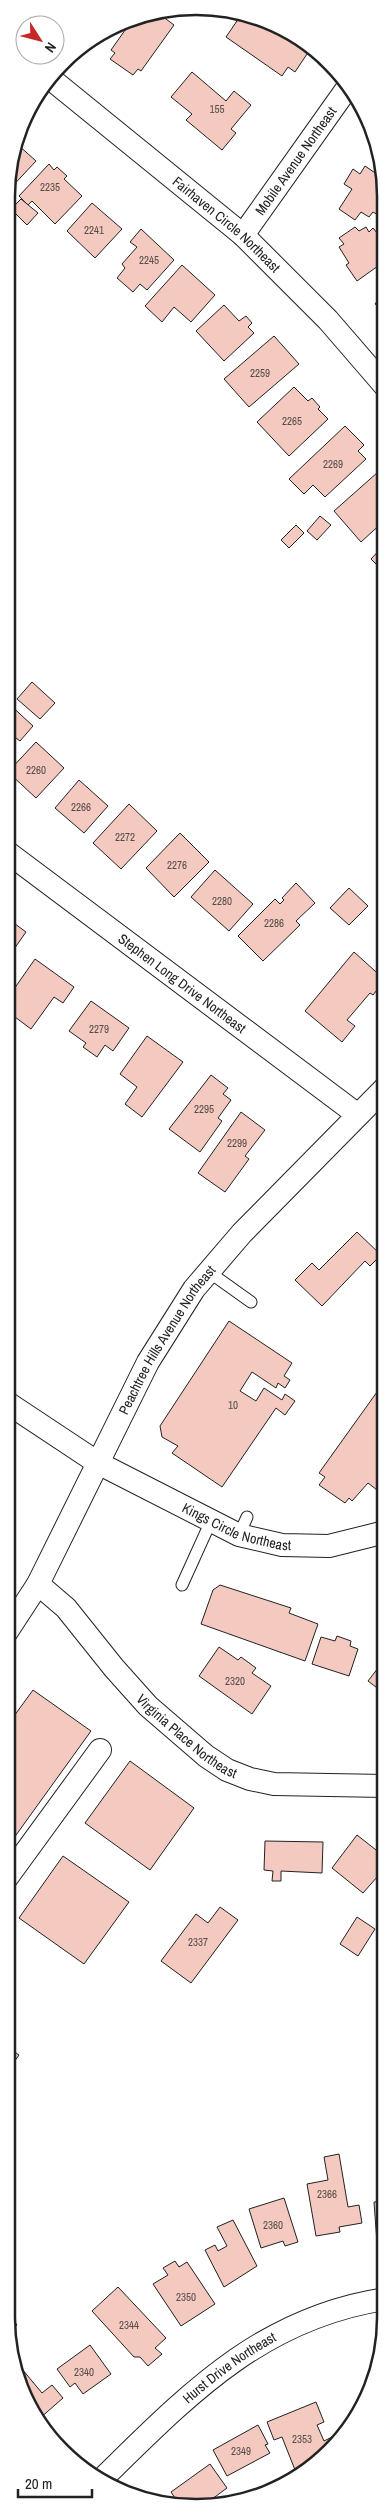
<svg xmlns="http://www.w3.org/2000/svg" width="392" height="2514" font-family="'Archivo Narrow',sans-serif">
	<rect width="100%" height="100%" fill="#fff"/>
	<g fill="#f3c9c0" stroke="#222">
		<path d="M158,13L174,25L141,71L138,69L133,75L110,59L115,53L111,50L135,16Z"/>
		<path d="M241,15L267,22L309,51L295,72L288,67L282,76L226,37Z"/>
		<path d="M192,72L226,101L234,91L251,105L231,129L236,133L222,150L186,120L192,114L171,97Z"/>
		<path d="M17,144L36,161L7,192V183Z"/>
		<path d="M49,164L54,170L57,167L67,176L64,179L82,196L55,224L32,201L28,205L19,196Z"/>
		<path d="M365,166L384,179L385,212L381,209L378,215L373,212L369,217L361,212L355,220L339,209L352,189L344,184L353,169L360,174Z"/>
		<path d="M21,199L38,213L27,225L11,209Z"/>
		<path d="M92,203L122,229L95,258L67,231Z"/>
		<path d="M355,227L359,231L366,227L369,232L373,228L377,233L385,227V261L357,281L346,265L349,263L339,247L344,244L339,238Z"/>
		<path d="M141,229L174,260L147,290L140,284L133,292L117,278L125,268L122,264L137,247L130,242Z"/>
		<path d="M182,265L215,295L191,322L174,307L162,322L145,306Z"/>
		<path d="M385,281V311L375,304L383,293L379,290Z"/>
		<path d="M224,305L239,321L246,316L252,323L248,327L254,333L224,361L196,331Z"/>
		<path d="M274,336L299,364L249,407L224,379Z"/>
		<path d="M294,387L308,401L312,398L320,407L318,409L328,419L289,456L257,422Z"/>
		<path d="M345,426L364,445L358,451L366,459L325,497L313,485L304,494L289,479Z"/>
		<path d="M378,472L385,480V520L361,542L334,511Z"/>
		<path d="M320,516L331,525L317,540L307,531Z"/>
		<path d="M296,525L304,533L289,548L281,540Z"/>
		<path d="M385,544V567L382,570L371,559Z"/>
		<path d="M32,682L55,703L40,719L17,699Z"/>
		<path d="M7,702L33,726L20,741L16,738L7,749Z"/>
		<path d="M36,742L64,768L36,798L8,772Z"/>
		<path d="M79,780L108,806L84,833L55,808Z"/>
		<path d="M129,804L157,831L121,869L93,843Z"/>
		<path d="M180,833L209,862L174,897L146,868Z"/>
		<path d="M215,870L253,904L229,931L191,897Z"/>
		<path d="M296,883L315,903L296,921L300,925L263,961L238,936L275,899L280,904L284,900L282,898Z"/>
		<path d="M349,888L368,906L349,925L330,908Z"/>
		<path d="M7,918L26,932L7,959Z"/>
		<path d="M354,952L385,980L373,995L370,993L347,1020L355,1026L342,1042L305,1011Z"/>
		<path d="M35,959L74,987L63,1003L54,997L31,1029L7,1011V999Z"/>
		<path d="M91,1001L129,1028L113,1051L105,1045L97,1057L83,1047L86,1043L69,1031Z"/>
		<path d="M147,1036L183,1062L142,1117L125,1104L137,1087L120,1074Z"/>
		<path d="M211,1075L228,1088L223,1094L231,1100L218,1118L222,1121L200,1152L169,1129Z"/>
		<path d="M241,1112L265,1130L245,1156L249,1159L225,1192L198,1173Z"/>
		<path d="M357,1232L381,1255L370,1266L365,1261L322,1306L295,1280L312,1263L319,1270Z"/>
		<path d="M229,1321L292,1363L284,1376L290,1380L285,1388L278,1383L276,1388L252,1372L240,1391L256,1401L264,1388L282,1400L285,1394L295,1401L285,1415L276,1408L222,1487L172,1453L178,1446L162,1437L160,1426Z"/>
		<path d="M382,1385L385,1387V1480L377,1490L368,1483L352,1501L349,1498L345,1503L319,1485L325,1477L319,1473Z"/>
		<path d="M220,1585L291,1608L289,1613L318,1624L305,1661L201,1624L213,1590Z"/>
		<path d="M337,1636L351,1641L350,1646L358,1649L349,1676L312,1664L321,1637L335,1641Z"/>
		<path d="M219,1647L238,1660L241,1657L256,1668L252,1673L271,1686L252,1714L199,1676Z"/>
		<path d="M385,1659V1694L368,1681Z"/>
		<path d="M33,1690L91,1731L6,1849V1727Z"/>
		<path d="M130,1761L194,1808L150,1870L85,1823Z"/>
		<path d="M357,1835L385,1857V1868L363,1893L332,1868Z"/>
		<path d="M265,1841L323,1842L322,1873L281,1871V1881H272L273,1871L264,1870Z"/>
		<path d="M63,1856L129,1902L84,1964L19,1918Z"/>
		<path d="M220,1907L238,1920L191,1983L161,1961L196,1914L208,1923Z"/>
		<path d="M357,1917L375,1929L358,1956L340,1944Z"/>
		<path d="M6,2046L19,2055L6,2073Z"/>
		<path d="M339,2154L348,2207L359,2205L362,2223L339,2227L340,2232L316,2236L307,2184L328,2180L324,2157Z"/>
		<path d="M284,2198L298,2242L285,2246L283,2241L261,2248L249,2209Z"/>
		<path d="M385,2201V2243H377L374,2202Z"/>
		<path d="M233,2220L257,2266L224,2287L205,2250L215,2245L218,2251L227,2246L217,2227Z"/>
		<path d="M175,2261L179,2267L187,2262L215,2304L181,2326L153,2284L168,2275L163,2268Z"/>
		<path d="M118,2287L166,2338L155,2348L162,2354L148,2366L140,2357H134L92,2311Z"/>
		<path d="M6,2311L17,2325L9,2331L6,2318Z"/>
		<path d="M90,2345L111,2374L83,2394L75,2383L70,2387L57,2369Z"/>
		<path d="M22,2369L42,2393L52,2385L63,2398L39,2419L21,2390L17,2373Z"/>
		<path d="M316,2402L324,2422L317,2425L324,2441L332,2437L335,2443L321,2460L297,2475L282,2437L274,2440L267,2422Z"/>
		<path d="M258,2425L268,2444L265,2445L270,2453L227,2476L213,2450Z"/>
		<path d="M210,2464L227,2488L204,2505L181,2507L171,2492Z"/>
	</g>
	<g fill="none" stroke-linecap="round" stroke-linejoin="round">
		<g stroke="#222" stroke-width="13">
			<g id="service">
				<path d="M209,1272L251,1302"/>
				<path d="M239,1535L247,1517"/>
				<path d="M182,1585L211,1521"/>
			</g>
		</g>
		<g stroke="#222" stroke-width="24">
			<g id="minor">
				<path id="s1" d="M51,79L243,235L328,320L385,386"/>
				<path id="s2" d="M243,235L348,87"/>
				<path id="s3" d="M7,852L358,1115"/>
				<path id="s4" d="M6,1402L98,1463L239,1535L282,1545L329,1546L385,1532"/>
				<path id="s5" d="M38,1584L66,1608L114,1668L148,1706L206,1756L227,1770L250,1779L274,1784L385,1786"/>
				<path id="s6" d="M6,1633L38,1584L148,1362L194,1289L242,1233L385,1088"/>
				<path d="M6,1879L100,1750"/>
				<path id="s7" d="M101,2480C187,2396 260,2318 385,2299"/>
			</g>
		</g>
		<use href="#service" stroke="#fff" stroke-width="11"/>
		<use href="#minor" stroke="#fff" stroke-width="22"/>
	</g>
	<g text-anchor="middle" stroke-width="4" stroke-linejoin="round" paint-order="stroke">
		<g font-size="11" fill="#564c4a">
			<text x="217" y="113">155</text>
			<text x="50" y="191">2235</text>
			<text x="94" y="234">2241</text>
			<text x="149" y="264">2245</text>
			<text x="260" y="377">2259</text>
			<text x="292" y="425">2265</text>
			<text x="333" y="468">2269</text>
			<text x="36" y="774">2260</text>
			<text x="81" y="811">2266</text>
			<text x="125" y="841">2272</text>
			<text x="177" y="869">2276</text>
			<text x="222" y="905">2280</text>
			<text x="274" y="927">2286</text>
			<text x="99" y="1033">2279</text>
			<text x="204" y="1113">2295</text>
			<text x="237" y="1147">2299</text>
			<text x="233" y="1409">10</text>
			<text x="235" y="1685">2320</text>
			<text x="198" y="1946">2337</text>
			<text x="327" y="2198">2366</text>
			<text x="273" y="2229">2360</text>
			<text x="186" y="2301">2350</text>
			<text x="129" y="2329">2344</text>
			<text x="84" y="2376">2340</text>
			<text x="302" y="2443">2353</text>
			<text x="241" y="2455">2349</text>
		</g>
		<g font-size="14" fill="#222" stroke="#fff">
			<text dy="5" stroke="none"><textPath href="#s2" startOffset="91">Mobile Avenue Northeast</textPath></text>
			<text dy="5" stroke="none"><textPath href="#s1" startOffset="228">Fairhaven Circle Northeast</textPath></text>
			<text dy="5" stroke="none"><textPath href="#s3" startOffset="219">Stephen Long Drive Northeast</textPath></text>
			<text dy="5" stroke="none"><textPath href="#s6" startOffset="335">Peachtree Hills Avenue Northeast</textPath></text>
			<text dy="5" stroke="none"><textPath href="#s4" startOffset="264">Kings Circle Northeast</textPath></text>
			<text dy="5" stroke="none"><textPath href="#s5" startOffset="214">Virginia Place Northeast</textPath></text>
			<text dy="5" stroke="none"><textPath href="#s7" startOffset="171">Hurst Drive Northeast</textPath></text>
		</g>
	</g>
	<path d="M0 0H392V2514H0ZM196 15H196A181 181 0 0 1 377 196V2318A181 181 0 0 1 196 2499H196A181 181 0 0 1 15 2318V196A181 181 0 0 1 196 15Z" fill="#fff" fill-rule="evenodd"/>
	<path fill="none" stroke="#222" stroke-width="2.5" d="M196 15H196A181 181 0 0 1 377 196V2318A181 181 0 0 1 196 2499H196A181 181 0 0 1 15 2318V196A181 181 0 0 1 196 15Z"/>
	<g transform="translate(40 40) rotate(126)"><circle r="24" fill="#ffffff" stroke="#a7a7a7"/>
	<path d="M0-4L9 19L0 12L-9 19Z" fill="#c62828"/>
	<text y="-8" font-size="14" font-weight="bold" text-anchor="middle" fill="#222222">N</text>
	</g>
	<path d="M18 2489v8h74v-8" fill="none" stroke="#222222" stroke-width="2.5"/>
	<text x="25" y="2489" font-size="15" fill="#222222" stroke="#ffffff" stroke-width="4" paint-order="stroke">20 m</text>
</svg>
